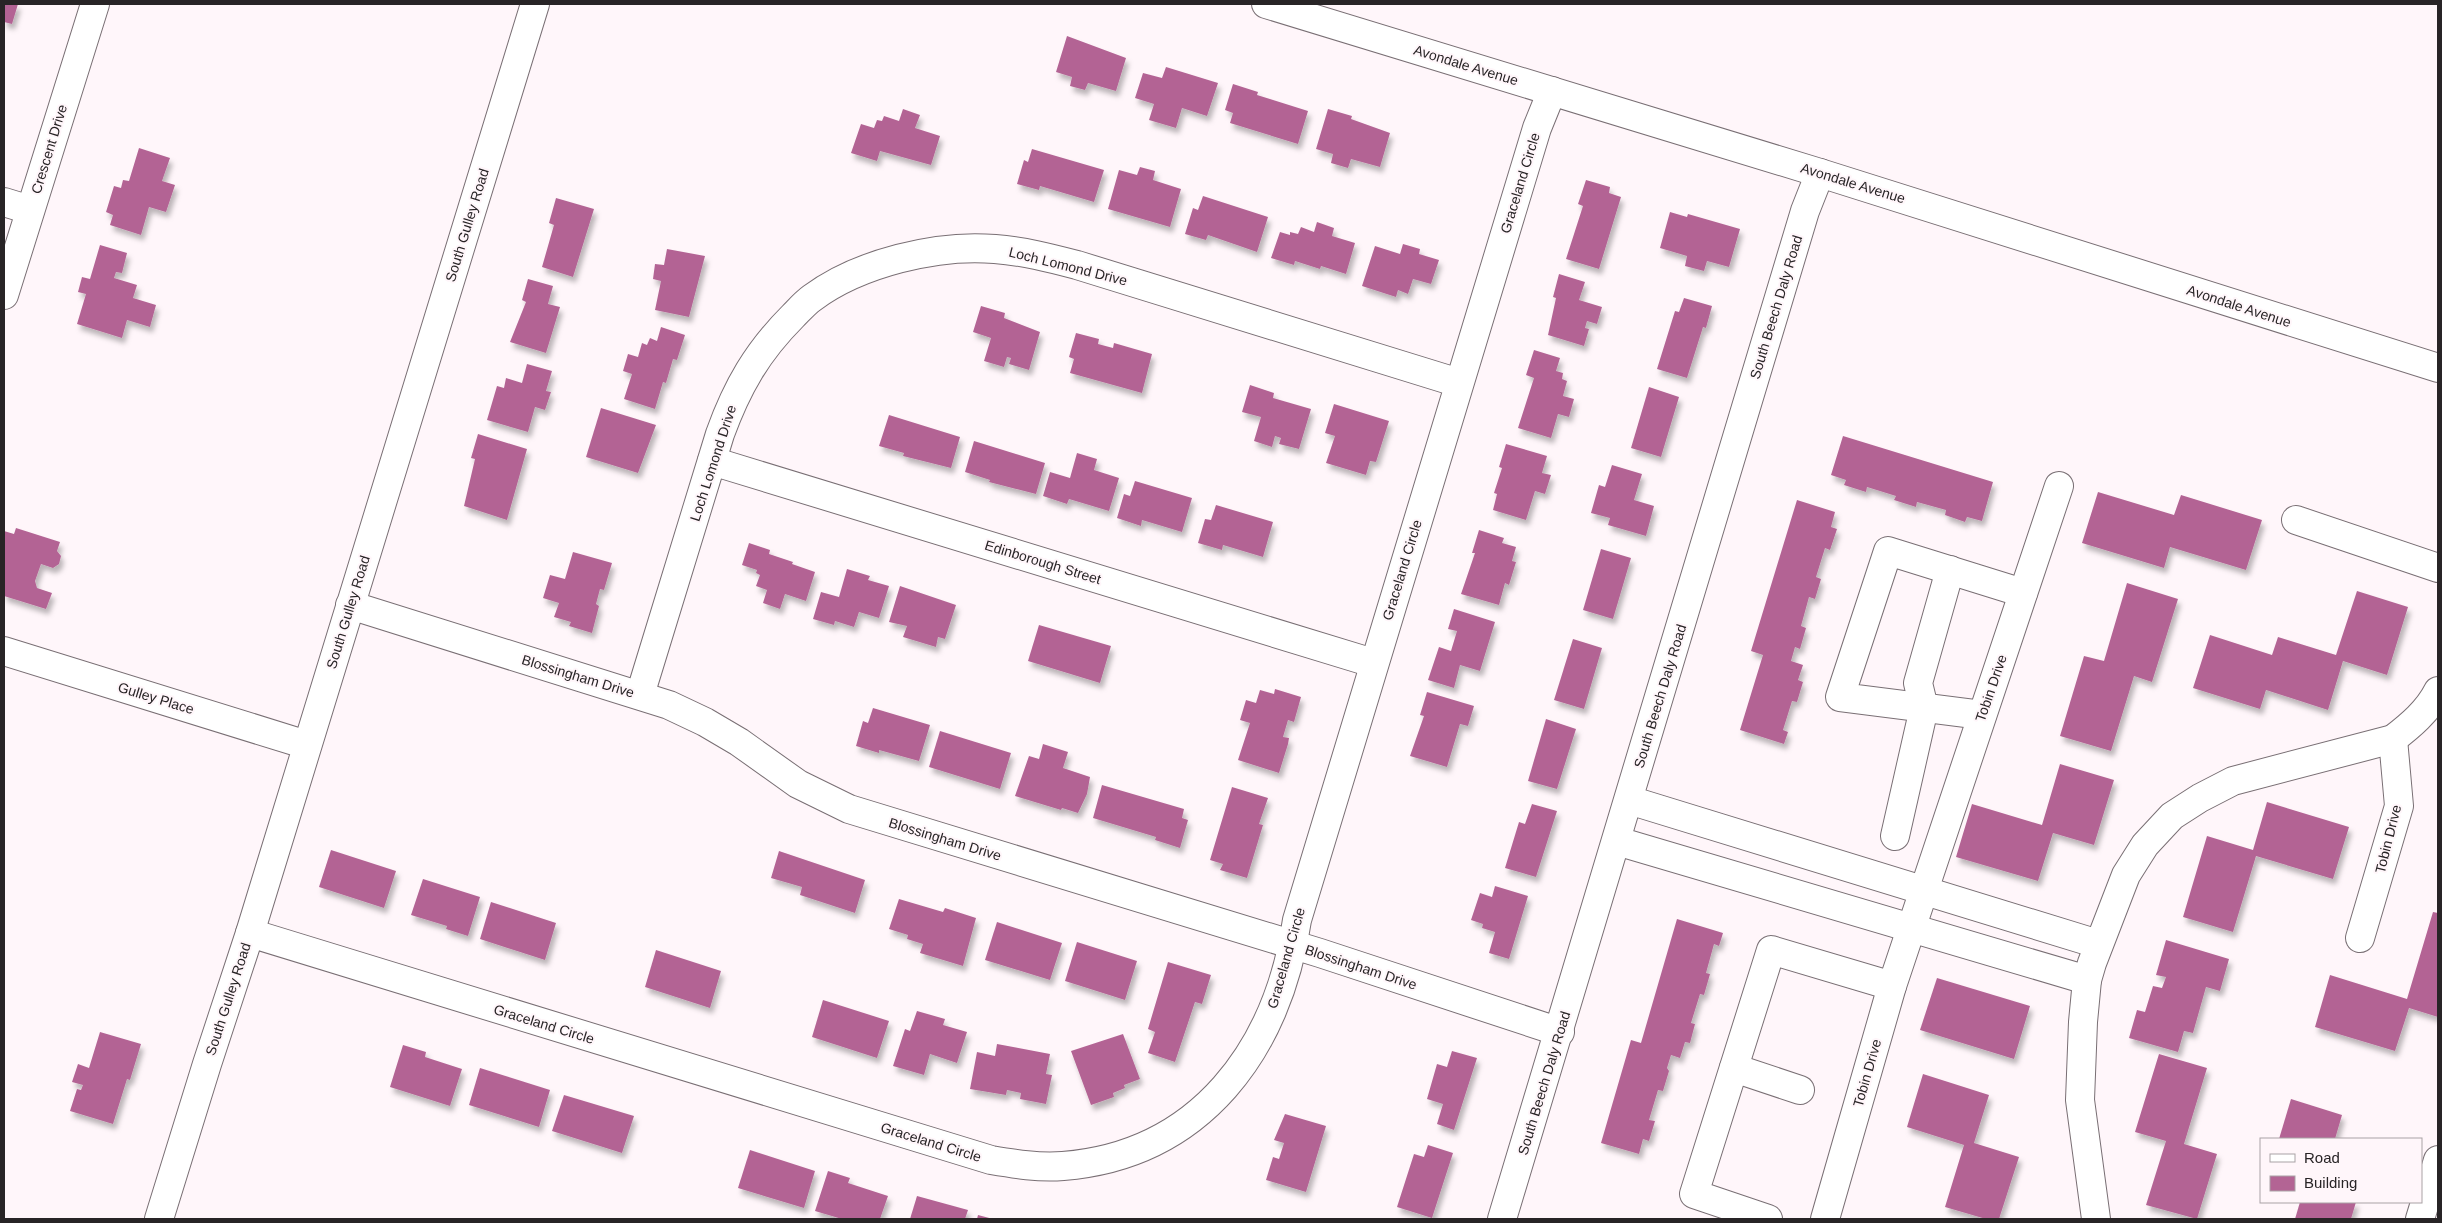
<svg xmlns="http://www.w3.org/2000/svg" width="2442" height="1223" font-family="Arial,sans-serif">
	<defs>
		<filter id="shadow"><feDropShadow dx="3" dy="5.5" stdDeviation="2.5" flood-color="#0004"/></filter>
	</defs>
	<rect width="100%" height="100%" fill="#fff6fa"/>
	<g fill="#b36494" filter="url(#shadow)">
		<path d="M4,4H18L12,24L4,22Z"/>
		<path d="M1067,36L1126,58L1116,91L1088,83L1085,90L1070,86L1072,77L1056,72Z"/>
		<path d="M1166,67L1218,83L1207,116L1182,108L1176,128L1149,120L1154,104L1135,98L1143,73L1162,78Z"/>
		<path d="M1233,84L1258,92L1257,95L1308,111L1298,144L1230,123L1233,113L1225,110Z"/>
		<path d="M903,109L920,115L915,128L940,136L931,165L880,151L877,161L851,153L861,124L874,128L877,120L882,121L884,116L899,121Z"/>
		<path d="M1328,109L1352,116L1351,119L1390,133L1380,167L1351,159L1348,168L1331,163L1333,154L1316,149Z"/>
		<path d="M139,148L170,158L162,181L175,185L166,212L149,207L141,235L110,225L113,215L106,212L114,186L121,188L123,180L129,181Z"/>
		<path d="M1032,149L1104,170L1094,202L1040,186L1039,190L1017,184L1024,160L1028,162Z"/>
		<path d="M1140,167L1155,171L1153,180L1181,189L1170,227L1108,209L1119,170L1137,175Z"/>
		<path d="M1586,180L1610,187L1609,193L1621,197L1599,269L1566,259L1583,206L1578,204Z"/>
		<path d="M1203,196L1268,217L1257,252L1208,235L1206,240L1185,234L1193,208L1198,210Z"/>
		<path d="M556,198L594,209L573,277L542,267L554,225L549,223Z"/>
		<path d="M1670,212L1687,217L1688,214L1740,229L1729,267L1707,261L1704,271L1685,266L1687,256L1660,248Z"/>
		<path d="M1317,222L1334,228L1332,236L1355,243L1346,274L1321,266L1320,269L1295,261L1294,265L1271,258L1280,232L1290,235V232L1298,234L1301,227L1314,232Z"/>
		<path d="M1403,244L1420,249L1419,254L1439,260L1431,284L1413,279L1408,294L1398,290L1396,297L1362,286L1375,246L1400,254Z"/>
		<path d="M100,245L127,253L122,273L116,272L114,278L137,285L133,298L156,305L150,327L127,320L122,338L77,324L86,294L78,292L82,277L90,279Z"/>
		<path d="M667,249L705,256L689,317L655,310L661,281L653,279L655,264L664,265Z"/>
		<path d="M1559,274L1585,282L1579,300L1602,307L1597,324L1587,321L1585,328L1589,329L1584,346L1548,335L1556,298L1553,297Z"/>
		<path d="M528,279L553,286L548,304L560,307L546,353L510,342L526,302L522,300Z"/>
		<path d="M1684,298L1712,306L1706,328L1703,327L1687,378L1657,369L1675,311L1679,312Z"/>
		<path d="M981,306L1005,313L1004,318L1040,332L1029,370L1009,364L1011,358L1007,357L1004,367L984,361L991,338L973,332Z"/>
		<path d="M661,327L685,335L677,360L673,359L666,383L663,382L655,409L624,399L632,374L623,371L628,354L638,357L642,343L647,345L650,338L657,341Z"/>
		<path d="M1076,333L1099,339L1098,344L1113,348L1114,343L1152,354L1142,393L1070,373L1074,359L1069,357Z"/>
		<path d="M1534,350L1560,358L1556,371L1563,373L1562,379L1567,381L1563,396L1574,399L1569,417L1558,414L1551,438L1518,428L1534,378L1526,375Z"/>
		<path d="M527,364L552,371L546,391L551,392L545,410L535,407L528,432L487,420L497,386L504,388L506,378L522,383Z"/>
		<path d="M1250,385L1274,393L1273,398L1311,409L1299,449L1279,444L1281,438L1275,436L1272,447L1254,441L1261,417L1242,412Z"/>
		<path d="M1649,387L1679,397L1661,457L1631,448Z"/>
		<path d="M1334,404L1389,421L1376,462L1370,461L1366,475L1326,463L1335,436L1325,433Z"/>
		<path d="M601,408L656,425L638,473L586,457Z"/>
		<path d="M889,415L960,437L951,468L903,456L904,453L879,446Z"/>
		<path d="M478,434L527,449L507,520L464,506L475,459L471,458Z"/>
		<path d="M1843,436L1993,482L1982,521L1967,517L1965,522L1945,515L1946,510L1917,502L1916,507L1894,500L1896,496L1867,487L1866,492L1844,485L1846,480L1831,475Z"/>
		<path d="M974,441L1045,463L1036,494L989,482L990,480L965,472Z"/>
		<path d="M1506,444L1547,456L1542,473L1551,475L1545,494L1535,491L1526,520L1493,510L1497,494L1494,493L1502,468L1499,467Z"/>
		<path d="M1077,453L1097,459L1094,470L1119,478L1109,511L1069,499L1067,504L1043,496L1050,472L1070,478Z"/>
		<path d="M1612,465L1642,474L1634,500L1654,506L1646,536L1608,525L1610,518L1591,513L1599,485L1605,487Z"/>
		<path d="M1135,481L1192,498L1182,532L1142,520L1141,526L1117,518L1124,494L1130,496Z"/>
		<path d="M2098,492L2174,515L2181,495L2262,520L2246,570L2170,547L2164,568L2082,543Z"/>
		<path d="M1797,500L1835,512L1831,527L1837,529L1830,550L1825,548L1816,577L1821,579L1815,599L1809,597L1801,626L1806,628L1800,649L1795,647L1791,661L1803,665L1798,680L1803,682L1797,702L1792,701L1783,730L1788,732L1784,744L1740,730L1763,655L1751,651Z"/>
		<path d="M1216,505L1273,522L1263,557L1223,545L1222,550L1198,543L1205,519L1211,520Z"/>
		<path d="M16,528L60,542L57,551L61,556L59,564L53,568L41,564L35,581L37,588L52,593L46,609L4,596V531L14,534Z"/>
		<path d="M1479,530L1504,538L1502,543L1516,547L1512,561L1516,562L1509,585L1505,583L1499,605L1461,594L1475,553H1472Z"/>
		<path d="M749,543L770,550L769,554L793,562L792,564L815,572L806,601L785,594L780,609L763,603L767,590L756,586L760,575L756,573L757,570L742,565Z"/>
		<path d="M1601,549L1631,558L1613,619L1583,610Z"/>
		<path d="M573,552L612,563L604,590L600,589L596,604L599,606L592,633L569,626L571,622L554,617L559,603L543,598L550,575L565,579Z"/>
		<path d="M847,569L870,576L868,580L889,586L879,618L859,612L854,627L835,621L834,625L813,619L821,592L839,597Z"/>
		<path d="M2127,583L2178,599L2152,682L2134,676L2111,751L2060,736L2084,656L2104,661Z"/>
		<path d="M900,586L956,605L945,639L938,637L936,647L903,637L907,626L889,622Z"/>
		<path d="M2357,591L2408,607L2387,675L2343,661L2328,710L2266,690L2260,709L2193,688L2210,635L2272,655L2278,637L2336,655Z"/>
		<path d="M1454,609L1495,622L1480,671L1460,665L1454,688L1428,680L1439,647L1451,651L1457,631L1448,629Z"/>
		<path d="M1039,625L1111,646L1100,683L1028,661Z"/>
		<path d="M1573,639L1602,648L1584,709L1554,700Z"/>
		<path d="M1275,689L1301,697L1294,722L1288,720L1283,737L1289,738L1288,744L1279,773L1238,760L1250,723L1240,720L1246,700L1256,703L1260,690L1274,694Z"/>
		<path d="M1427,692L1474,706L1468,726L1460,724L1447,767L1410,756L1424,716L1420,715Z"/>
		<path d="M873,708L930,725L919,761L879,750V753L856,746L863,721L868,723Z"/>
		<path d="M1546,719L1576,729L1557,789L1528,781Z"/>
		<path d="M940,731L1011,753L1000,789L929,767Z"/>
		<path d="M1043,744L1068,752L1063,768L1090,777L1087,794L1078,813L1062,808L1061,810L1015,796L1029,756L1039,759Z"/>
		<path d="M2060,764L2114,780L2094,845L2053,833L2038,881L1956,857L1972,804L2042,825Z"/>
		<path d="M1102,785L1184,809L1182,818L1188,820L1180,848L1155,840L1156,837L1093,818Z"/>
		<path d="M1232,787L1268,798L1259,824L1263,825L1247,878L1220,870L1223,864L1210,860Z"/>
		<path d="M2267,802L2349,827L2333,879L2256,856L2233,932L2183,917L2207,836L2253,850Z"/>
		<path d="M1532,804L1557,811L1536,877L1505,868L1519,822L1525,824Z"/>
		<path d="M331,850L396,871L384,908L319,887Z"/>
		<path d="M779,851L865,880L855,913L800,895L802,887L771,878Z"/>
		<path d="M423,879L480,897L468,936L446,929L447,926L411,915Z"/>
		<path d="M1495,886L1528,896L1509,959L1489,953L1495,932L1482,928L1483,924L1471,920L1480,893L1492,897Z"/>
		<path d="M899,899L943,912L945,908L976,918L963,966L920,953L923,944L907,939L908,935L889,929Z"/>
		<path d="M491,902L556,923L545,960L480,939Z"/>
		<path d="M2433,912L2438,913V1017L2409,1008L2395,1051L2315,1027L2330,975L2407,999Z"/>
		<path d="M1677,919L1723,933L1719,946L1714,944L1706,973L1710,974L1704,995L1700,994L1691,1023L1695,1024L1690,1043L1685,1042L1680,1058L1671,1055L1667,1068L1669,1071L1663,1091L1658,1090L1649,1120L1655,1121L1649,1141L1643,1139L1639,1154L1601,1143L1631,1040L1641,1043Z"/>
		<path d="M997,922L1062,943L1050,980L985,960Z"/>
		<path d="M2166,940L2229,959L2220,991L2206,987L2193,1033L2184,1031L2178,1052L2129,1038L2137,1010L2145,1012L2153,986L2162,988L2166,977L2156,975Z"/>
		<path d="M1077,942L1137,961L1125,1000L1065,981Z"/>
		<path d="M656,950L721,971L710,1008L645,987Z"/>
		<path d="M1168,962L1211,975L1202,1004L1195,1002L1175,1062L1148,1053L1155,1032L1148,1029Z"/>
		<path d="M1937,978L2030,1006L2014,1059L1920,1030Z"/>
		<path d="M823,1000L889,1021L877,1058L812,1037Z"/>
		<path d="M917,1011L945,1019L943,1025L967,1032L957,1063L930,1054L924,1075L893,1066L905,1029L910,1031Z"/>
		<path d="M100,1032L141,1044L130,1080L127,1079L113,1124L70,1111L77,1089L81,1090L83,1085L72,1082L78,1064L89,1068Z"/>
		<path d="M1123,1034L1140,1079L1124,1085L1125,1088L1113,1093L1114,1097L1091,1105L1071,1051Z"/>
		<path d="M997,1044L1050,1054L1046,1074L1052,1075L1046,1104L1020,1099L1021,1093L1007,1090L1006,1095L970,1089L977,1052L995,1056Z"/>
		<path d="M403,1045L426,1052L425,1057L462,1069L450,1106L390,1087Z"/>
		<path d="M1452,1051L1477,1058L1454,1130L1437,1124L1443,1104L1427,1099L1437,1064L1447,1067Z"/>
		<path d="M2159,1054L2207,1068L2184,1144L2217,1154L2197,1219L2146,1205L2166,1141L2135,1132Z"/>
		<path d="M480,1068L550,1090L539,1127L469,1105Z"/>
		<path d="M1923,1074L1989,1095L1974,1143L2019,1157L1999,1219H1986L1945,1207L1964,1145L1907,1127Z"/>
		<path d="M564,1095L634,1116L622,1153L552,1131Z"/>
		<path d="M2291,1099L2342,1115L2335,1139H2279Z"/>
		<path d="M1285,1114L1326,1126L1306,1192L1266,1180L1273,1157L1279,1159L1284,1143L1274,1140Z"/>
		<path d="M1428,1145L1453,1153L1432,1218L1397,1207L1414,1154L1424,1157Z"/>
		<path d="M750,1150L815,1171L804,1208L738,1188Z"/>
		<path d="M828,1171L850,1178L848,1183L888,1196L880,1219H842L815,1211Z"/>
		<path d="M917,1196L968,1210L965,1219H910Z"/>
		<path d="M2300,1202H2356L2351,1219H2295Z"/>
		<path d="M978,1215L993,1219H977Z"/>
	</g>
	<g fill="none" stroke-linecap="round" stroke-linejoin="round">
		<g stroke="#796f74" stroke-width="30">
			<g id="minor">
				<path d="M1266,4L1820,173L2438,368"/>
				<path d="M4,202L30,210"/>
				<path d="M4,295L95,4"/>
				<path d="M712,461L1373,663"/>
				<path d="M2296,520L2438,568"/>
				<path d="M350,605L669,705L705,722L739,742L798,784L849,809L1320,953L1560,1032"/>
				<path d="M4,651L307,745"/>
				<path d="M640,695L720,434C737,387 757,352 793,316C799,310 805,303 812,298C859,263 937,244 995,249C1023,251 1050,258 1077,265L1459,383"/>
				<path d="M1982,715L1840,697L1888,551L2023,593"/>
				<path d="M1629,800L2098,944"/>
				<path d="M1895,836L1924,708L1918,683L1950,570"/>
				<path d="M1617,841L2087,980"/>
				<path d="M250,933L991,1160C1015,1164 1039,1168 1063,1166C1201,1155 1278,1049 1297,920L1537,128L1552,91"/>
				<path d="M2360,938L2399,806L2393,739"/>
				<path d="M1734,1068L1800,1090"/>
				<path d="M159,1219L207,1064L250,933L535,4"/>
				<path d="M1502,1219L1805,211L1820,173"/>
				<path d="M1768,1219L1694,1194L1771,950L1892,986"/>
				<path d="M1825,1219L1892,986L2059,486"/>
				<path d="M2096,1219L2080,1100L2083,1022L2087,980L2092,963L2126,875L2145,845L2172,816L2200,798L2233,781L2393,739C2410,726 2428,711 2438,691"/>
				<path d="M2420,1219L2438,1160"/>
			</g>
		</g>
		<use href="#minor" stroke="#fff" stroke-width="28"/>
	</g>
	<g text-anchor="middle" stroke-width="4" stroke-linejoin="round" paint-order="stroke">
		<g font-size="14" fill="#282426" stroke="#fff6fa">
			<text transform="translate(1466 65) rotate(17)" y="5">Avondale Avenue</text>
			<text transform="translate(49 149) rotate(-73)" y="5">Crescent Drive</text>
			<text transform="translate(1520 183) rotate(-73)" y="5">Graceland Circle</text>
			<text transform="translate(1853 183) rotate(17)" y="5">Avondale Avenue</text>
			<text transform="translate(467 225) rotate(-73)" y="5">South Gulley Road</text>
			<text transform="translate(1068 266) rotate(14)" y="5">Loch Lomond Drive</text>
			<text transform="translate(2239 306) rotate(18)" y="5">Avondale Avenue</text>
			<text transform="translate(1776 307) rotate(-73)" y="5">South Beech Daly Road</text>
			<text transform="translate(713 463) rotate(-72)" y="5">Loch Lomond Drive</text>
			<text transform="translate(1043 562) rotate(17)" y="5">Edinborough Street</text>
			<text transform="translate(1402 570) rotate(-73)" y="5">Graceland Circle</text>
			<text transform="translate(348 612) rotate(-73)" y="5">South Gulley Road</text>
			<text transform="translate(578 676) rotate(17)" y="5">Blossingham Drive</text>
			<text transform="translate(1991 688) rotate(-71)" y="5">Tobin Drive</text>
			<text transform="translate(1660 696) rotate(-73)" y="5">South Beech Daly Road</text>
			<text transform="translate(156 698) rotate(17)" y="5">Gulley Place</text>
			<text transform="translate(945 839) rotate(17)" y="5">Blossingham Drive</text>
			<text transform="translate(2388 839) rotate(-76)" y="5">Tobin Drive</text>
			<text transform="translate(1286 958) rotate(-74)" y="5">Graceland Circle</text>
			<text transform="translate(1361 967) rotate(18)" y="5">Blossingham Drive</text>
			<text transform="translate(228 999) rotate(-72)" y="5">South Gulley Road</text>
			<text transform="translate(544 1024) rotate(17)" y="5">Graceland Circle</text>
			<text transform="translate(1867 1073) rotate(-74)" y="5">Tobin Drive</text>
			<text transform="translate(1544 1083) rotate(-73)" y="5">South Beech Daly Road</text>
			<text transform="translate(931 1142) rotate(17)" y="5">Graceland Circle</text>
		</g>
	</g>
	<rect width="2442" height="1223" fill="none" stroke="#282426" stroke-width="10"/>
	<rect x="2260" y="1138" width="162" height="65" fill="#fff6fa" stroke="#a9a2a5"/>
	<rect x="2270" y="1154" width="25" height="8" fill="#ffffff" stroke="#a9a2a5"/>
	<text x="2304" y="1163" font-size="15" fill="#282426">Road</text>
	<rect x="2270" y="1176" width="25" height="15" fill="#b36494" stroke="#a9a2a5"/>
	<text x="2304" y="1188" font-size="15" fill="#282426">Building</text>
</svg>
